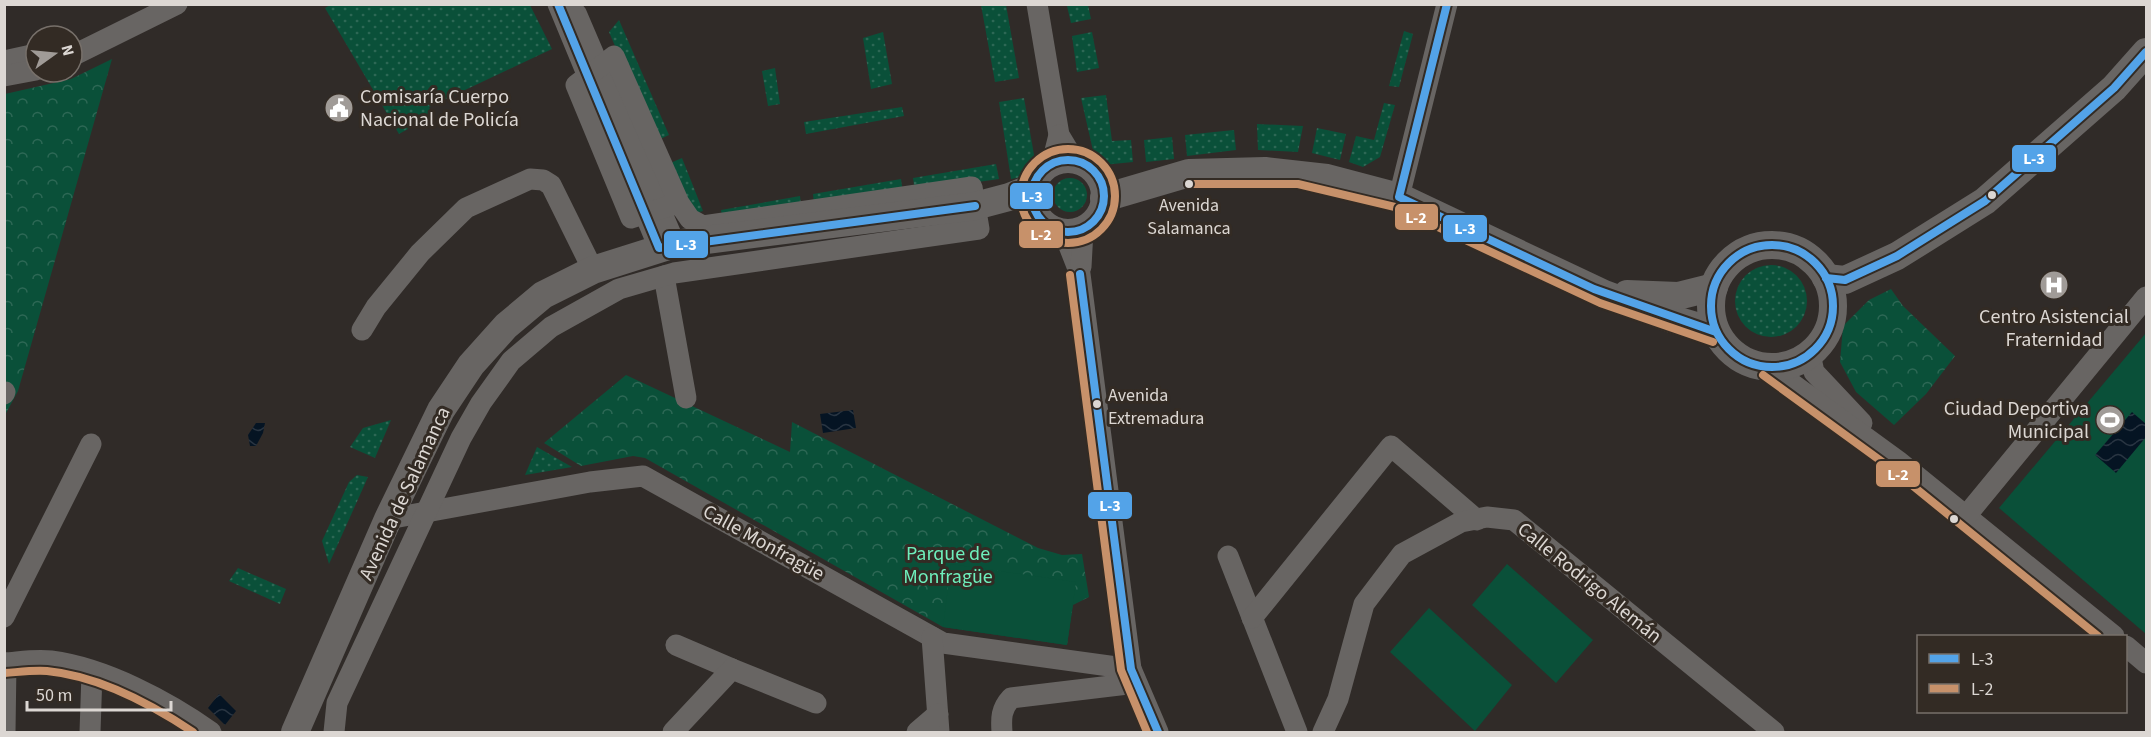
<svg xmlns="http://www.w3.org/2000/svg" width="2151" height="737" font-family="'Source Sans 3',sans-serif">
	<defs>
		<pattern id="grass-dots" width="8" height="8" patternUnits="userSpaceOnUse" patternTransform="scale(1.5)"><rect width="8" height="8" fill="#0a5039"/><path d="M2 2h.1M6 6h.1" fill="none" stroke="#2d6855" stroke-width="1.8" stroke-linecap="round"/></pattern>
		<pattern id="park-crowns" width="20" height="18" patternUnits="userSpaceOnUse" patternTransform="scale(1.5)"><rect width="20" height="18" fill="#0a5039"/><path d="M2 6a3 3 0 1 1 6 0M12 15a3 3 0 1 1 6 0" fill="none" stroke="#2d6855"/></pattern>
		<pattern id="water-waves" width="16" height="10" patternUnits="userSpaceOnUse" patternTransform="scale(1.5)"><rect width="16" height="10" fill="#051423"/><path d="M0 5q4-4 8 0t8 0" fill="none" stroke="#293542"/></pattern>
	</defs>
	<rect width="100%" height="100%" fill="#302b28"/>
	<g fill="url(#grass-dots)">
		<path d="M330,5H530L552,49L429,107L433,115L399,134L325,8Z"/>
		<path d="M981,5H1006L1019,78L995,82Z"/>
		<path d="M1088,5L1091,19L1071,23L1067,6Z"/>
		<path d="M619,20L669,135L656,141L609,32Z"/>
		<path d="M1404,31L1413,34L1399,87L1389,86Z"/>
		<path d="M883,32L892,84L871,89L863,38Z"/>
		<path d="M1092,32L1099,68L1077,72L1072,36Z"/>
		<path d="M775,68L780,104L768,106L762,71Z"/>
		<path d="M1106,95L1112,141L1131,140L1133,162L1103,165L1094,155L1081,98Z"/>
		<path d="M1024,98L1036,166L1022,177L1011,179L999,102Z"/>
		<path d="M1384,103L1395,105L1380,157L1363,167L1349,162L1356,136L1374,140Z"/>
		<path d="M902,107L904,116L806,134L804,122Z"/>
		<path d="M1257,124L1303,126L1298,152L1258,150Z"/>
		<path d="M1317,128L1346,134L1340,160L1312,153Z"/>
		<path d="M1234,130L1236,150L1187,156L1185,135Z"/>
		<path d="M1172,137L1174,159L1146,162L1144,140Z"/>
		<path d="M682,158L703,211L689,215L668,164Z"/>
		<path d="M996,164L999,179L915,191L913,178Z"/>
		<circle cx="1070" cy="195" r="17"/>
		<path d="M901,179L903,193L814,204L813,194Z"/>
		<path d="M800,196L801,205L722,216L721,210Z"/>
		<circle cx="1771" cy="301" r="36"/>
		<path d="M391,420L375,458L350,447L363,428Z"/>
		<path d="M537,447L572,467L525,475Z"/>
		<path d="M357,475L368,477L329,564L322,541L349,482Z"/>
		<path d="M238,568L286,589L280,604L229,581Z"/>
	</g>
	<g fill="url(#park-crowns)">
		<path d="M112,59L18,391L5,415V94L71,79Z"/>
		<path d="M1891,289L1903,306L1955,356L1926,394L1894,425L1856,392L1840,362L1843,326L1869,300Z"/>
		<path d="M626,375L790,452L792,422L1038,548L1062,555L1082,554L1089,597L1073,605L1067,645L943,627L645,458L633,456L581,466L544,443Z"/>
	</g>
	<g fill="#0a5039">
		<path d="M2146,333V634L1999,508Z"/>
		<path d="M951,564L1076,582L1067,645L943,627Z"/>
		<path d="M1507,564L1593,640L1556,683L1472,605Z"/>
		<path d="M1429,608L1512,685L1475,731L1390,652Z"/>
	</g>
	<g fill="url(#water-waves)">
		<path d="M853,410L856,428L823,433L820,414Z"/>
		<path d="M2132,412L2146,424V437L2116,473L2095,455Z"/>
		<path d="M256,423H265L263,433L256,446H250L248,435Z"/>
		<path d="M219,694L236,711L225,725L208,708Z"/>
	</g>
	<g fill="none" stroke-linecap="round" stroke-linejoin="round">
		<g stroke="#686563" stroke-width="21">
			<path d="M558,4L659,248"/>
			<path d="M1037,4L1059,135L1074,160"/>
			<path d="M576,13L675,244"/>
			<path d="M72,56L177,4"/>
			<path d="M4,61L36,54"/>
			<path d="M4,76L36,70"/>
			<path d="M1052,163L1059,135"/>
			<path d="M1399,197L1447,4"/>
			<path d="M1064,233L1080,274L1131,669L1158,732"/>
			<path d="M1081,267L1083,230"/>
			<path d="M664,276L686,398"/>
			<path d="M362,330L376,307L420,253L466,208L530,179L543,180L551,185L593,270"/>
			<path d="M1810,354L1814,372L1862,423"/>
			<path d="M1769,367L1898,461L2114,636"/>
			<path d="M4,394L5,392"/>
			<path d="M1966,516L2146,297"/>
			<path d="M388,519L590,482L643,476L943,643L1131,669"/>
			<path d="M1228,556L1297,732"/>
			<path d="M4,617L91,444"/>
			<path d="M1252,618L1391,446L1477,520"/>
			<path d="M932,637L939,732"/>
			<path d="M676,645L732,669"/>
			<path d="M2126,646L2146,663"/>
			<path d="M4,663C19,662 36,659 51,661C105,668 167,701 211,732"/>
			<path d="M5,732L6,663"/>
			<path d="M90,732L92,673"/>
			<path d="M334,732L337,703L461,438L481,403L511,361L551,327L619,289L674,273L979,229L972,187L703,226L690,219L679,203L614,56L576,85L631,218L679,203"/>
			<path d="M673,732L732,669L816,703"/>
			<path d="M917,732L938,714"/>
			<path d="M1002,732C1001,718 1001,709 1011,698L1136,683"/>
			<path d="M1323,732L1338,699L1364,604L1402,554L1461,522L1487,517L1514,520L1774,732"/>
		</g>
		<g stroke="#686563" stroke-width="28">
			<circle cx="1068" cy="196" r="37"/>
			<path d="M1104,198L1189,173L1265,171L1327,178L1399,197L1604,294L1672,319L1716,332"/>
			<circle cx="1772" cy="306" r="61"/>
			<path d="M1826,278L1845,280L1897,256L1985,201L2114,88L2146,52"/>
			<path d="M1627,294L1678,296L1714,287"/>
			<path d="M295,732L388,519L441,410L471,365L506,326L543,295L593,270L675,244L975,206L1009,197L1032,188"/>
		</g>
		<g stroke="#332b24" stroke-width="12">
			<g id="bus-1">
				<path d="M558,4L659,248L975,206"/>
				<path d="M1447,4L1399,197L1594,289L1716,332"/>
				<circle cx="1068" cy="196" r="36"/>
				<circle cx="1772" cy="306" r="61"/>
				<path d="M1080,274L1131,669L1158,732"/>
				<path d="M1826,278L1845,280L1897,256L1985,201L2114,88L2146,52"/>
			</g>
		</g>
		<g stroke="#332b24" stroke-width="12">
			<g id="bus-2">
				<circle cx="1068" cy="196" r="47"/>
				<path d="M1189,184H1298L1395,207L1600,303L1713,342"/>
				<path d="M1070,275L1121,670L1147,732"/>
				<path d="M1763,375L1892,469L2098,636"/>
				<path d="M5,673C19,672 33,670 47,671C99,676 151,704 193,732"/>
			</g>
		</g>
		<use href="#bus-1" stroke="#53a3e8" stroke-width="8"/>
		<use href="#bus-2" stroke="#c7916a" stroke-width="8"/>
	</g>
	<defs>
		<g id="civic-disc" transform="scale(1.5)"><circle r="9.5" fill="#a09b97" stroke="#332b24"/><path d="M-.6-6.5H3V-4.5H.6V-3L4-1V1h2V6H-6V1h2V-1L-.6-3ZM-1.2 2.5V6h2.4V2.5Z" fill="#fff"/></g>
		<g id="hospital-disc" transform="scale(1.5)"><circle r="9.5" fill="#a09b97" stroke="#332b24"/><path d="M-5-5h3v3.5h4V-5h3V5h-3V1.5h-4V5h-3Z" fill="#fff"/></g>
		<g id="stadium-disc" transform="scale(1.5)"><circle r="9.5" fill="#a09b97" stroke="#332b24"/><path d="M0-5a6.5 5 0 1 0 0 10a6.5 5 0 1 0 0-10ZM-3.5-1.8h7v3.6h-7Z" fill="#fff"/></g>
	</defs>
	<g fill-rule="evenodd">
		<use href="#civic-disc" x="339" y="108"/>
		<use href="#hospital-disc" x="2054" y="285"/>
		<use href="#stadium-disc" x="2110" y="420"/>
	</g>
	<g fill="#dcd7d3" stroke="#332b24" stroke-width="2">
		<circle cx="1189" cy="184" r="5"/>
		<circle cx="1992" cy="195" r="5"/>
		<circle cx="1097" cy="404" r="5"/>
		<circle cx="1954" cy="519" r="5"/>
	</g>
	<g text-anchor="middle" stroke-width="6" stroke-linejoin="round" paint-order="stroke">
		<g font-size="18" fill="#dcd7d3" stroke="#332b24">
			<text x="1189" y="211">Avenida<tspan x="1189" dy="23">Salamanca</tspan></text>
			<text x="1108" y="401" text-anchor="start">Avenida<tspan x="1108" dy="23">Extremadura</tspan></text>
		</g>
		<g font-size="20" fill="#dcd7d3" stroke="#332b24" text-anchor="start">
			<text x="360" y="103">Comisaría Cuerpo<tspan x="360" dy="23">Nacional de Policía</tspan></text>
			<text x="2054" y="323" text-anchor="middle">Centro Asistencial<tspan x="2054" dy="23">Fraternidad</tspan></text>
			<text x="2089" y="415" text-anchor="end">Ciudad Deportiva<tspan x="2089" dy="23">Municipal</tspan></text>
		</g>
		<g font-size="20" fill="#dcd7d3" stroke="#332b24">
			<text transform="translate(404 493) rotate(-65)" y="7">Avenida de Salamanca</text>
			<text transform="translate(764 542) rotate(29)" y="7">Calle Monfragüe</text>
			<text transform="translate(1590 582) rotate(39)" y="7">Calle Rodrigo Alemán</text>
		</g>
		<g font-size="20" fill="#6eefbc" stroke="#332b24">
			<text x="948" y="560">Parque de<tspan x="948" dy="23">Monfragüe</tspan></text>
		</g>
	</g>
	<g stroke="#332b24" stroke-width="2">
		<rect x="2011" y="144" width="46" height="29" rx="6" fill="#53a3e8"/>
		<rect x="1009" y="182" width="45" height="28" rx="6" fill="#53a3e8"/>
		<rect x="1394" y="203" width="45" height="28" rx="6" fill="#c7916a"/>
		<rect x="1442" y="214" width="46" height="29" rx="6" fill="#53a3e8"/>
		<rect x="1018" y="220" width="46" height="29" rx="6" fill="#c7916a"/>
		<rect x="663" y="230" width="46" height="29" rx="6" fill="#53a3e8"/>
		<rect x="1875" y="460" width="46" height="28" rx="6" fill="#c7916a"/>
		<rect x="1087" y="491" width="46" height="29" rx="6" fill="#53a3e8"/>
	</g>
	<g font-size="16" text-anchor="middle" font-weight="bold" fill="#fff">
		<text x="2034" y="164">L-3</text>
		<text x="1032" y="202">L-3</text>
		<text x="1416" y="223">L-2</text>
		<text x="1465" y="234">L-3</text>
		<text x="1041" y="240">L-2</text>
		<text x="686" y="250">L-3</text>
		<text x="1898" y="480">L-2</text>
		<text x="1110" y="511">L-3</text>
	</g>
	<rect width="2151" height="737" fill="none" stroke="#dcd7d3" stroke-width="12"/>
	<rect x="1917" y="635" width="210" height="78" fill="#332b24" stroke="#77706a" stroke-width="1.5"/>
	<rect x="1929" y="654" width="30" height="9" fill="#53a3e8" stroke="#77706a" stroke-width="1.5"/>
	<text x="1971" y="665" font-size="18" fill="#dcd7d3">L-3</text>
	<rect x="1929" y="684" width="30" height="9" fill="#c7916a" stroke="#77706a" stroke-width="1.5"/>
	<text x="1971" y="695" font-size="18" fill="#dcd7d3">L-2</text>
	<g transform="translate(54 54) rotate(75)"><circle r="28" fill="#332b24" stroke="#77706a" stroke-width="1.5"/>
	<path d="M0-4.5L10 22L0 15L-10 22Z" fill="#a09b97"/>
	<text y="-9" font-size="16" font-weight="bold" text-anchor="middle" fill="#dcd7d3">N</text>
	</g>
	<path d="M27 701v9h144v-9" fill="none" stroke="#dcd7d3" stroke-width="3"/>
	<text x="36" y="701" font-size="18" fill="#dcd7d3" stroke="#332b24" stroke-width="4.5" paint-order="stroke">50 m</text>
</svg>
